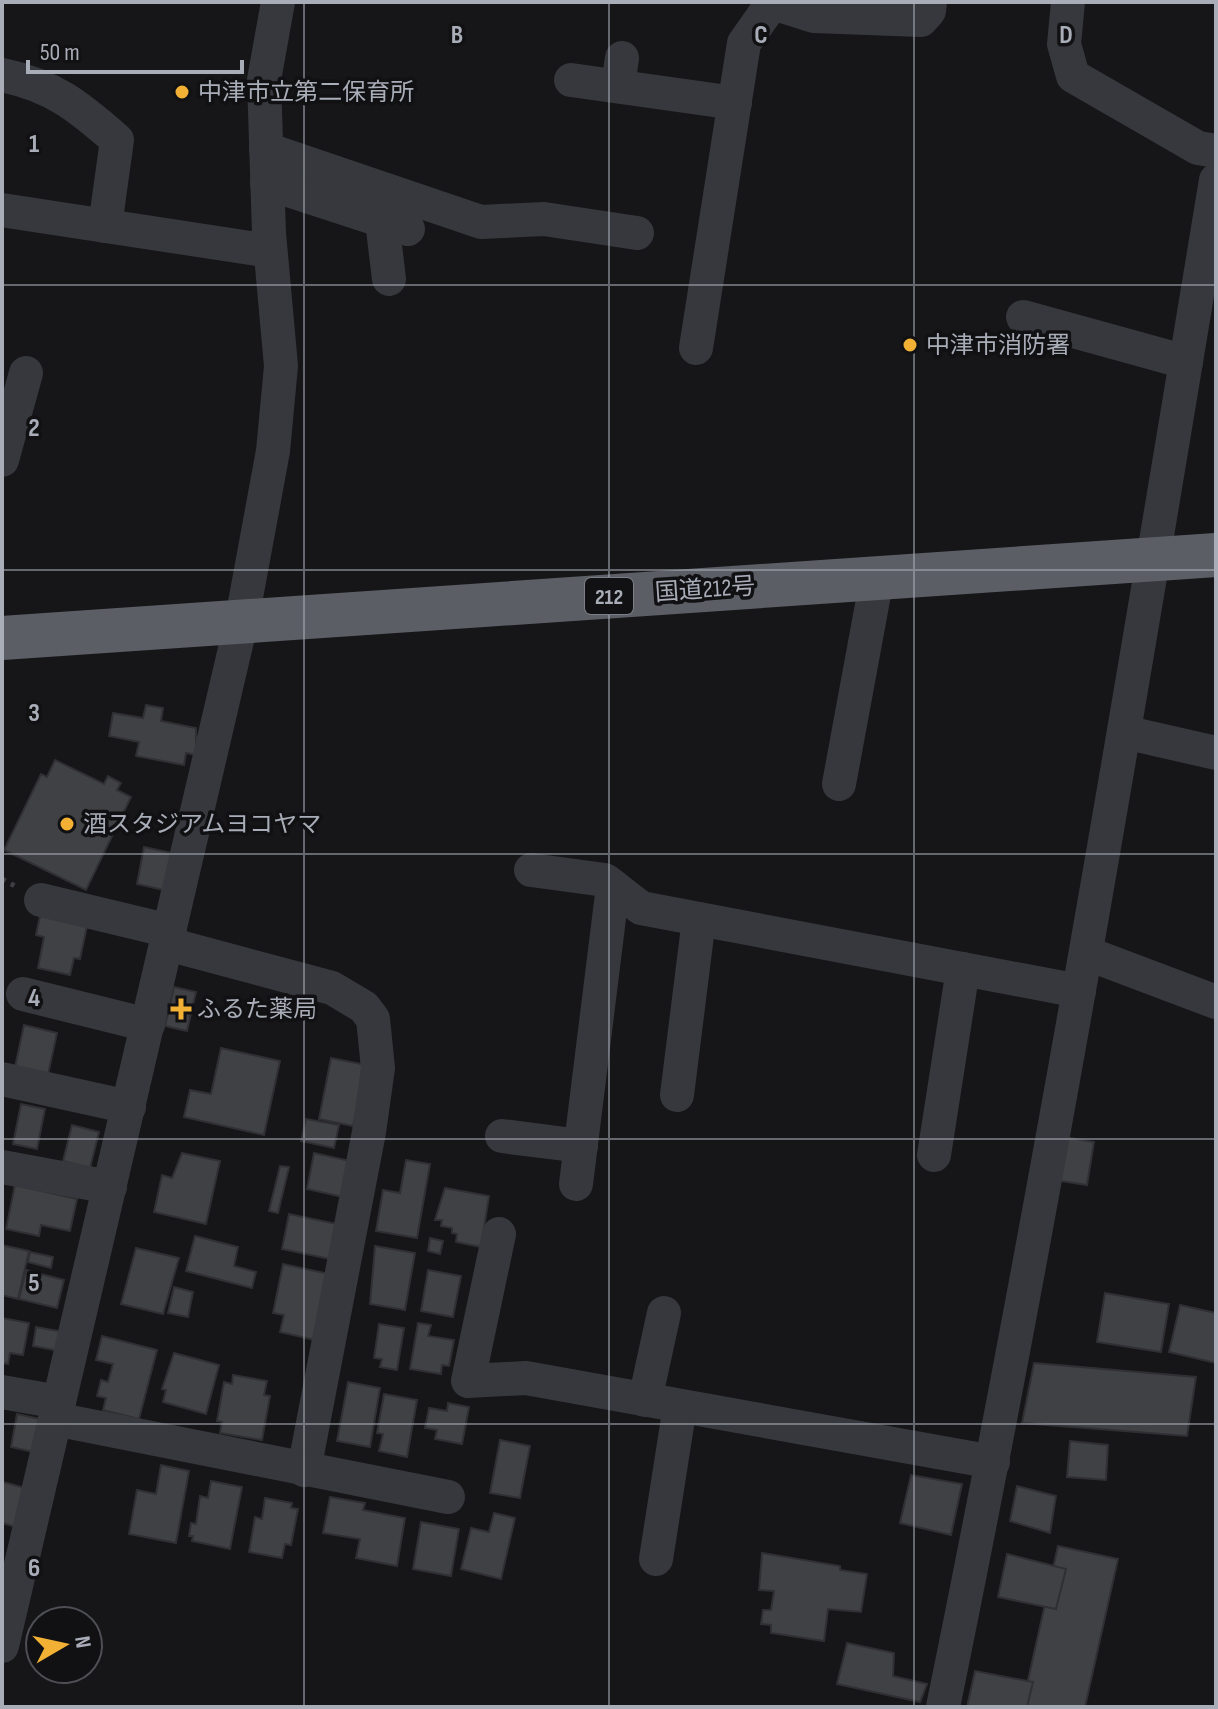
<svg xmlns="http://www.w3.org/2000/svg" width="1218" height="1709" font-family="'Sofia Sans Condensed','Noto Sans JP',sans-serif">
	<rect width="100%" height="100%" fill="#161618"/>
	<g fill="#404145" stroke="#303034" stroke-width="2">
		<path d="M146,705L163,708L161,721L196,728V755L186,753L184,765L136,756L139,742L109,736L113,713L143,718Z"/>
		<path d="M55,760L104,784L108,776L121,783L117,790L131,797L86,890L4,850L41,774L47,777Z"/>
		<path d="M144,847L172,853L164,890L137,884Z"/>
		<path d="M40,916L87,926L80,959L74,958L70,975L38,968L44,937L36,935Z"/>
		<path d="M174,987L196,992L187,1031L165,1026Z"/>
		<path d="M24,1025L57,1033L47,1079L14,1072Z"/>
		<path d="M221,1048L280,1061L264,1135L184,1117L190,1090L211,1094Z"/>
		<path d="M331,1058L366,1065L353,1126L319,1119Z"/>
		<path d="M21,1104L45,1109L37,1149L13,1144Z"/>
		<path d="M306,1119L339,1125L334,1148L301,1141Z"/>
		<path d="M72,1125L99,1132L90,1168L63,1161Z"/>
		<path d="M1059,1136L1094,1142L1087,1185L1054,1180Z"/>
		<path d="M182,1153L220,1161L206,1224L154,1212L162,1175L172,1178Z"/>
		<path d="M314,1153L350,1161L343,1197L307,1189Z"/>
		<path d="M406,1160L430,1164L417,1238L376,1231L383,1190L400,1193Z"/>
		<path d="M280,1166L289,1167L278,1213L269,1211Z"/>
		<path d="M15,1185L77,1199L70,1231L41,1225L39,1236L6,1229Z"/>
		<path d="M445,1188L489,1196L481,1247L456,1242L457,1234L452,1233V1228L441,1226L442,1220H435Z"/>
		<path d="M289,1214L337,1224L330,1259L282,1249Z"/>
		<path d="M195,1236L238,1247L234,1266L256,1272L252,1288L186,1271Z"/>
		<path d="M430,1238L443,1241L440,1254L428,1251Z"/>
		<path d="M2,1245L29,1251L18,1299L2,1295Z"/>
		<path d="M375,1246L415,1253L405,1310L370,1304Z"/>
		<path d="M136,1248L179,1258L163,1314L121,1304Z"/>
		<path d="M30,1252L53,1257L51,1268L28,1262Z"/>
		<path d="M283,1264L329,1274L315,1340L280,1332L284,1315L273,1313Z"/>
		<path d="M26,1270L64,1280L57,1308L19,1299Z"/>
		<path d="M428,1270L461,1276L453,1317L421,1311Z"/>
		<path d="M174,1287L193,1292L188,1317L168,1313Z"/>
		<path d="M1105,1293L1169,1304L1161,1352L1097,1342Z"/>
		<path d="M1180,1305L1216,1313V1363L1169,1352Z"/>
		<path d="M2,1318L29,1323L23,1355L10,1353L8,1364L2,1363Z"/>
		<path d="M418,1323L431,1325L428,1336L454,1340L449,1366L442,1365L441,1374L410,1369Z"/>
		<path d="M379,1324L404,1328L397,1370L380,1367L382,1359L374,1358Z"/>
		<path d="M36,1327L64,1332L60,1351L33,1346Z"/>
		<path d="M102,1336L157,1350L139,1419L103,1410L106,1398L97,1396L101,1380L108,1382L113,1364L96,1360Z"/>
		<path d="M174,1353L219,1365L206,1414L163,1402L166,1390L162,1389Z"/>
		<path d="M1034,1363L1196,1377L1187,1436L1022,1423Z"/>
		<path d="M233,1375L267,1381L264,1395L270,1396L262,1440L220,1433L222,1422L217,1421L224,1382L232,1384Z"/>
		<path d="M348,1382L380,1388L370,1447L337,1441Z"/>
		<path d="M384,1394L417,1400L407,1457L379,1451L383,1434L377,1433Z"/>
		<path d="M448,1403L469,1407L462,1444L435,1439L437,1430L425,1428L429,1408L447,1411Z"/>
		<path d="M17,1414L40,1419L34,1452L11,1447Z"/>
		<path d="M500,1440L530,1446L520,1498L490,1493Z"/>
		<path d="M1070,1441L1108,1445L1106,1480L1067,1477Z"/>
		<path d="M161,1465L189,1471L176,1543L129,1534L137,1490L156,1494Z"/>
		<path d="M911,1475L962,1484L951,1535L900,1523Z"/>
		<path d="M211,1481L242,1487L230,1549L192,1541L193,1536H189L191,1523L196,1524L200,1496L208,1498Z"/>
		<path d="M3,1482L25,1488L16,1527L2,1523Z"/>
		<path d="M1017,1486L1056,1496L1050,1533L1010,1521Z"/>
		<path d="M330,1497L365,1503L363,1510L405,1518L397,1566L356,1558L360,1539L323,1533Z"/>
		<path d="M265,1498L292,1503L291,1508L298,1509L291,1545L285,1544L282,1558L249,1552L255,1517L262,1519Z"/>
		<path d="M494,1513L515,1518L501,1579L461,1569L471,1528L489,1532Z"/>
		<path d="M421,1522L459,1529L451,1576L413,1569Z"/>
		<path d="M1058,1546L1118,1559L1085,1707H1022Z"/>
		<path d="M762,1553L840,1566V1570L867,1574L861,1612L828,1609L824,1641L771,1633V1625L761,1624L763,1610H771L774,1591L759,1590Z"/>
		<path d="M1007,1554L1066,1569L1056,1609L998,1597Z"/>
		<path d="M847,1643L894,1653L893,1676L927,1684L920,1702L837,1684Z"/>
		<path d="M975,1671L1033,1682L1027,1707H967Z"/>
	</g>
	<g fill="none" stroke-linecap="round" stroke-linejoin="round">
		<path stroke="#3d3f44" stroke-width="5" stroke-dasharray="4 6" stroke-linecap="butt" d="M2,879L15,886"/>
		<g stroke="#37383d" stroke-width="34">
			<path d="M1068,2L1064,44L1073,76L1198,148L1216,151"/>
			<path d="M773,3L814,16L921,20L929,11L930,2"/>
			<path d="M2,75C54,86 78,106 117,140L105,226"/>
			<path d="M571,80L735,103"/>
			<path d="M618,86L622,58"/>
			<path d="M266,149L481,222L544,219L637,233"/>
			<path d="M267,183L408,229"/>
			<path d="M2,210L270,251"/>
			<path d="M382,221L389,279"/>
			<path d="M1023,317L1186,362"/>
			<path d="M696,348L744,43L773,2"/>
			<path d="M2,460L26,373"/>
			<path d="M1124,732L1216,753"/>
			<path d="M839,784L877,578"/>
			<path d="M531,870L605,880L641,908L1079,991"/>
			<path d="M41,900L170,931"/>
			<path d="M168,944L332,988L364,1007L373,1019L378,1068L369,1132L304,1470"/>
			<path d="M1086,953L1216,1002"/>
			<path d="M23,994L148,1025"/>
			<path d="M2,1079L129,1107"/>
			<path d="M677,1095L699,919"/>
			<path d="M502,1136L581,1146"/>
			<path d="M934,1155L963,969"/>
			<path d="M2,1167L110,1187"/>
			<path d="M576,1184L613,886"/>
			<path d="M499,1234L468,1381L526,1378L993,1462"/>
			<path d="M2,1392L59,1402"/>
			<path d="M645,1400L664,1313"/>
			<path d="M55,1419L448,1497"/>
			<path d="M656,1559L680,1406"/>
			<path d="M2,1646L242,619L273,451L281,366L269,233L264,80L278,2"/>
			<path d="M943,1707C1047,1200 1132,690 1216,180"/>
		</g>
		<path stroke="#5b5e65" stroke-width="44" d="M2,638L1216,555"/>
	</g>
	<path fill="none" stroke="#a8adb8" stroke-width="2" stroke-opacity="0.55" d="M304,2V1707M609,2V1707M914,2V1707M2,285H1216M2,570H1216M2,854H1216M2,1139H1216M2,1424H1216"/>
	<g fill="#f2b134" stroke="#111113" stroke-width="3">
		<circle cx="182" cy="92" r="8"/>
		<circle cx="910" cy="345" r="8"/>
		<circle cx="67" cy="824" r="8"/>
		<path d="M177 997h8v8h8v8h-8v8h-8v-8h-8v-8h8z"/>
	</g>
	<g text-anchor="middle" stroke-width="7" stroke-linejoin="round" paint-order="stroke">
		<rect fill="#111113" stroke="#7b7e86" stroke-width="2" x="585" y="578" width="48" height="36" rx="6"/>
		<g font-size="22" font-weight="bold" fill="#a8adb8">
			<text x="609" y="604">212</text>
		</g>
		<g font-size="24" fill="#a8adb8" stroke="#111113" text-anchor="start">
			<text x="198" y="100">中津市立第二保育所</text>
			<text x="926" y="353">中津市消防署</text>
			<text x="83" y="832">酒スタジアムヨコヤマ</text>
			<text x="197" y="1017">ふるた薬局</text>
		</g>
		<g font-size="24" fill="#a8adb8" stroke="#111113">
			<text transform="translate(705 589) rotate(-4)" y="8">国道212号</text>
		</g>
	</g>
	<g font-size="26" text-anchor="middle" font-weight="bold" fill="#a8adb8" stroke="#111113" stroke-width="7" stroke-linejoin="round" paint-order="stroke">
		<text x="457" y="43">B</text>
		<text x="761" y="43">C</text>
		<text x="1066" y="43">D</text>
		<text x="34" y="152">1</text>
		<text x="34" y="436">2</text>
		<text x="34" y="721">3</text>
		<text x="34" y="1006">4</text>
		<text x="34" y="1291">5</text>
		<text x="34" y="1576">6</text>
	</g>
	<rect width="1218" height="1709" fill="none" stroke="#a8adb8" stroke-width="8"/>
	<g transform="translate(64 1645) rotate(81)"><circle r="38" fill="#111113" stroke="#4d4f55" stroke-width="2"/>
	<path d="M0-6L14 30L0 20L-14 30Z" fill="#f2b134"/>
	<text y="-12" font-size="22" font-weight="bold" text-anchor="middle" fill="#a8adb8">N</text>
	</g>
	<path d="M28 60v12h214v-12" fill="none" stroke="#a8adb8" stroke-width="4"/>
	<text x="40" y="60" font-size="24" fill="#a8adb8" stroke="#111113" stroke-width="6" paint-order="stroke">50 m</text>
</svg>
